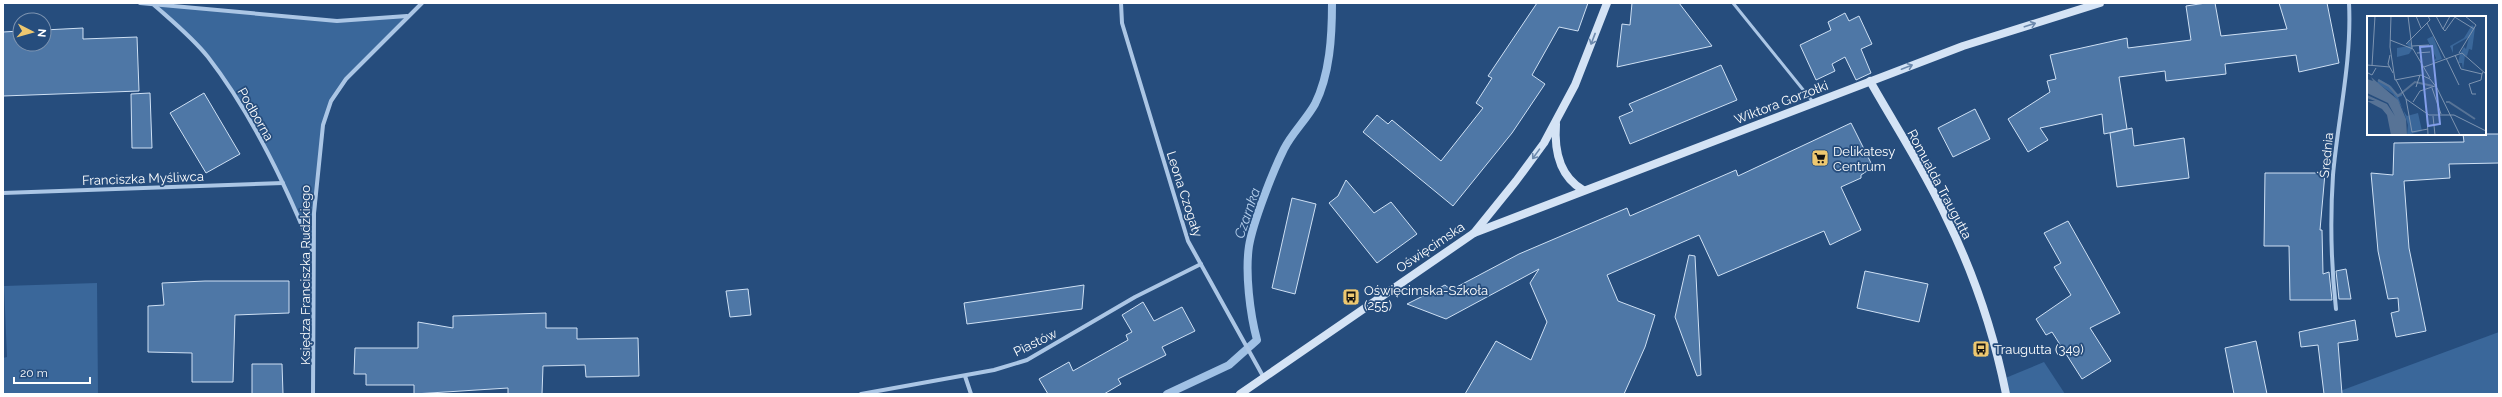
<svg xmlns="http://www.w3.org/2000/svg" width="2502" height="397" font-family="Raleway,sans-serif">
	<rect width="100%" height="100%" fill="#264d7d"/>
	<g fill="#3a679a">
		<path d="M153,4L337,21L407,16L363,61L331,101L323,125L313,252C284,185 253,115 208,57C193,38 171,21 153,4Z"/>
		<path d="M97,283L98,394H3V358L7,357L4,286Z"/>
		<path d="M2499,332V394H2332Z"/>
		<path d="M2044,362L2065,394H2006L2003,379Z"/>
	</g>
	<g fill="none" stroke-linecap="round" stroke-linejoin="round">
		<path stroke="#a0c1e5" stroke-width="8" d="M1167,394L1229,365L1257,340C1250,314 1245,273 1249,246C1253,222 1273,171 1284,149C1292,133 1306,120 1315,104C1330,74 1332,36 1332,3"/>
	</g>
	<g fill="#4e77a6" stroke="#cee0f4">
		<path d="M1537,3H1588L1578,31L1559,27L1532,75L1545,84L1512,133L1453,206L1363,132L1377,115L1388,124L1392,120L1441,161L1483,108L1476,103L1492,78L1488,76Z"/>
		<path d="M1632,3H1679L1712,46L1617,67L1622,24L1630,25Z"/>
		<path d="M2206,3H2215L2221,36L2287,29L2279,3H2327L2339,63L2299,72L2296,55L2225,64L2226,74L2166,81L2165,71L2119,77L2127,129L2104,134L2102,114L2040,128L2048,140L2028,152L2008,119L2050,92L2047,81L2056,79L2050,55L2127,38L2128,48L2191,40L2186,6Z"/>
		<path d="M1845,13L1849,21L1859,16L1872,44L1861,49L1871,73L1856,80L1845,57L1832,64L1835,71L1816,80L1800,45L1831,30L1828,22Z"/>
		<path d="M83,28V39L137,37L139,91L3,96V32L20,31V44H44V30Z"/>
		<path d="M1721,65L1737,100L1630,144L1619,117L1633,111L1629,104Z"/>
		<path d="M150,93L152,148H132L131,94Z"/>
		<path d="M204,93L240,154L206,173L170,113Z"/>
		<path d="M1975,109L1990,139L1953,157L1938,128Z"/>
		<path d="M1851,123L1873,167L1861,175V178L1841,187L1861,230L1830,245L1824,231L1718,276L1699,235L1607,275L1618,301L1655,315L1645,347L1624,394H1465L1496,341L1531,360L1547,322L1530,283L1539,269L1446,319L1407,304L1445,285L1451,290L1519,254L1627,208L1630,216L1736,170L1738,176Z"/>
		<path d="M2132,128L2134,146L2184,138L2189,178L2117,187L2110,133Z"/>
		<path d="M2463,134H2499V163L2449,164L2450,178L2404,181L2409,248L2426,331L2396,337L2391,313L2399,311L2398,298L2388,299L2378,251L2371,173L2393,175L2394,143L2464,142Z"/>
		<path d="M2265,173H2325L2320,230H2322L2323,274L2329,272L2332,300H2290L2289,246H2264Z"/>
		<path d="M1346,180L1374,213L1391,202L1417,234L1377,263L1329,203L1338,196Z"/>
		<path d="M1292,198L1316,204L1295,294L1272,288Z"/>
		<path d="M2068,221L2120,313L2090,328L2111,361L2082,379L2052,332L2046,335L2036,319L2071,295L2054,267L2061,263L2044,233Z"/>
		<path d="M1689,255L1695,256L1701,375L1697,376L1675,317Z"/>
		<path d="M2346,269L2351,299H2339L2336,271Z"/>
		<path d="M1865,271L1928,284L1919,322L1857,308Z"/>
		<path d="M205,281H289V313L235,315L233,382H192V353L148,352V306L164,305L162,283Z"/>
		<path d="M1084,285L1082,309L967,324L964,303Z"/>
		<path d="M748,289L751,315L730,317L726,291Z"/>
		<path d="M1143,302L1154,321L1182,307L1195,331L1162,347L1166,355L1118,379L1121,384L1104,394H1048L1039,379L1069,362L1073,371L1128,340L1126,335L1132,332L1122,315Z"/>
		<path d="M546,313V328H577V339L638,338L639,376L586,377L585,365L543,366L542,394H508V388L414,394V385H366V374H354L355,348H418V322L453,328V316Z"/>
		<path d="M2355,320L2358,340L2338,343L2342,394H2324L2318,345L2301,347L2299,332Z"/>
		<path d="M2256,341L2267,394H2234L2225,348Z"/>
		<path d="M252,364H282L283,394H252Z"/>
	</g>
	<g fill="none" stroke-linecap="round" stroke-linejoin="round">
		<path stroke="#abc6e5" stroke-width="3" d="M1733,3L1813,102"/>
		<g stroke="#abc6e5" stroke-width="4">
			<path d="M140,3L337,21L407,16"/>
			<path d="M1121,3L1122,23L1188,241L1264,378"/>
			<path d="M153,4C172,21 192,37 208,57C252,114 285,183 312,250"/>
			<path d="M3,193L283,183"/>
			<path d="M2336,309C2331,264 2330,220 2333,175C2338,118 2352,61 2349,3"/>
			<path d="M965,376L971,394"/>
			<path d="M313,394L314,213L323,125L331,101L346,79L422,3"/>
			<path d="M861,394L994,370L1027,360L1135,297L1201,264"/>
		</g>
		<g stroke="#d4e3f5" stroke-width="8">
			<path d="M1870,81C1896,127 1925,171 1947,219C1974,274 1994,334 2006,394"/>
			<path d="M1556,124C1554,151 1559,176 1583,190"/>
			<path d="M1474,233L1963,46L2100,3"/>
			<path d="M1240,394L1474,233L1516,181L1544,143L1575,85L1607,3"/>
		</g>
	</g>
	<defs><path id="oneway-shaft" d="M-6 0H5M1.5-3L5.5 0L1.5 3" fill="none" stroke-width="1.6" stroke-linecap="round" stroke-linejoin="round"/></defs>
	<g stroke="#6c89ad">
		<use href="#oneway-shaft" transform="translate(2030 25) rotate(-18)"/>
		<use href="#oneway-shaft" transform="translate(1593 39) rotate(111)"/>
		<use href="#oneway-shaft" transform="translate(1907 67) rotate(-21)"/>
		<use href="#oneway-shaft" transform="translate(1536 154) rotate(126)"/>
	</g>
	<defs>
		<g id="supermarket-square" transform="scale(0.9)"><rect x="-9" y="-9" width="18" height="18" rx="4" fill="#eec870" stroke="#264d7d"/><path d="M-6-5.5h2.5l.6 2H6L4.5 2H-2.5L-4.4-4H-6ZM-1.5 3.2a1.3 1.3 0 1 0 .1 0ZM3 3.2a1.3 1.3 0 1 0 .1 0Z" fill="#111"/></g>
		<g id="bus-square" transform="scale(0.9)"><rect x="-9" y="-9" width="18" height="18" rx="4" fill="#eec870" stroke="#264d7d"/><path d="M-5-6H5V4H4V6H2V4H-2V6H-4V4H-5ZM-3.5-4V0h7V-4ZM-3.5 1.2v1.5H-2V1.2ZM2 1.2v1.5H3.5V1.2Z" fill="#111"/></g>
	</defs>
	<g fill-rule="evenodd">
		<use href="#supermarket-square" x="1820" y="158"/>
		<use href="#bus-square" x="1351" y="297"/>
		<use href="#bus-square" x="1981" y="349"/>
	</g>
	<g text-anchor="middle" stroke-width="3.5" stroke-linejoin="round" paint-order="stroke">
		<g font-size="13" fill="#fff" stroke="#264d7d">
			<text transform="translate(1781 102) rotate(-21)" y="5">Wiktora Gorzołki</text>
			<text transform="translate(256 114) rotate(60)" y="5">Podborna</text>
			<text transform="translate(2326 155) rotate(-84)" y="5">Średnia</text>
			<text transform="translate(143 178) rotate(-2)" y="5">Franciszka Myśliwca</text>
			<text transform="translate(1940 184) rotate(62)" y="5">Romualda Traugutta</text>
			<text transform="translate(1185 194) rotate(72)" y="5">Leona Czogały</text>
			<text transform="translate(1430 247) rotate(-34)" y="5">Oświęcimska</text>
			<text transform="translate(305 275) rotate(-90)" y="5">Księdza Franciszka Rudzkiego</text>
			<text transform="translate(1035 342) rotate(-26)" y="5">Piastów</text>
		</g>
		<g font-size="13" fill="#fff" stroke="#264d7d" text-anchor="start">
			<text x="1833" y="156">Delikatesy<tspan x="1833" dy="15">Centrum</tspan></text>
			<text x="1364" y="295">Oświęcimska-Szkoła<tspan x="1364" dy="15">(255)</tspan></text>
			<text x="1994" y="354">Traugutta (349)</text>
		</g>
		<g font-size="14" font-style="italic" fill="#b6d0ed" stroke="#264d7d">
			<text transform="translate(1247 213) rotate(-71)" y="5">Czarnka</text>
		</g>
	</g>
	<g transform="translate(2367 16)">
		<rect width="119" height="119" fill="#264d7d"/>
		<path d="M105,9L108,12L105,34L102,33L100,40L98,39L96,54L95,47H91L93,38L97,31L99,33L102,21L86,30V37L83,30L97,22ZM66,20L75,43L66,46L69,42L60,23ZM42,24L46,32L42,38L30,41V32L42,30L39,28ZM12,63L24,70L30,78L35,77V80L31,81L36,94L40,100L51,97L55,115L40,119L41,109L36,93L26,78L10,67Z" fill="#3a679a"/>
		<path d="M4,61L31,84L39,103L40,119H24L20,99L15,93L0,85H8L0,82V79L20,88L28,100L21,87L0,77V63L6,65Z" fill="#577396"/>
		<path fill="none" stroke="#577396" stroke-width="2" d="M11,64L22,70L31,80L48,66L66,70M79,86H82L108,103"/>
		<path fill="none" stroke="#7d94b1" stroke-width="1" d="M24,0L23,31L28,64L54,59L63,63L70,72L93,119M41,0L45,32M49,0L54,12M69,0L76,13M83,0L76,13L78,15L88,1M86,0L107,13M60,7L78,42M23,24L46,33L63,62M39,28L63,4L61,0M45,30L62,29M50,37L63,36M92,37L109,9L98,0M23,39L21,48L26,57M88,39L94,53L115,58L116,56M79,42L92,69M0,49L23,51M5,50L8,0M57,51L95,37L119,58M1,57L5,59L9,52M29,64L39,83L62,99H87L119,115M49,71L53,59M65,72L74,98M109,78H105L102,68L114,64L115,58M39,83L45,116L61,113M46,86L53,75L68,70M60,97L61,119M66,100L68,119"/>
		<path fill="#839eea" fill-opacity="0.15" stroke="#839eea" stroke-width="2" d="M65,30L73,108L61,110L53,31Z"/>
		<rect width="119" height="119" fill="none" stroke="#fff" stroke-width="2"/>
	</g>
	<rect width="2502" height="397" fill="none" stroke="#ffffff" stroke-width="8"/>
	<g transform="translate(32 32) rotate(96)"><circle r="19" fill="#264d7d" stroke="#7d94b1"/>
	<path d="M0-3L7 15L0 10L-7 15Z" fill="#eec870"/>
	<text y="-6" font-size="11" font-weight="bold" text-anchor="middle" fill="#ffffff">N</text>
	</g>
	<path d="M14 377v6h76v-6" fill="none" stroke="#ffffff" stroke-width="2"/>
	<text x="20" y="377" font-size="12" fill="#ffffff" stroke="#264d7d" stroke-width="3" paint-order="stroke">20 m</text>
</svg>
